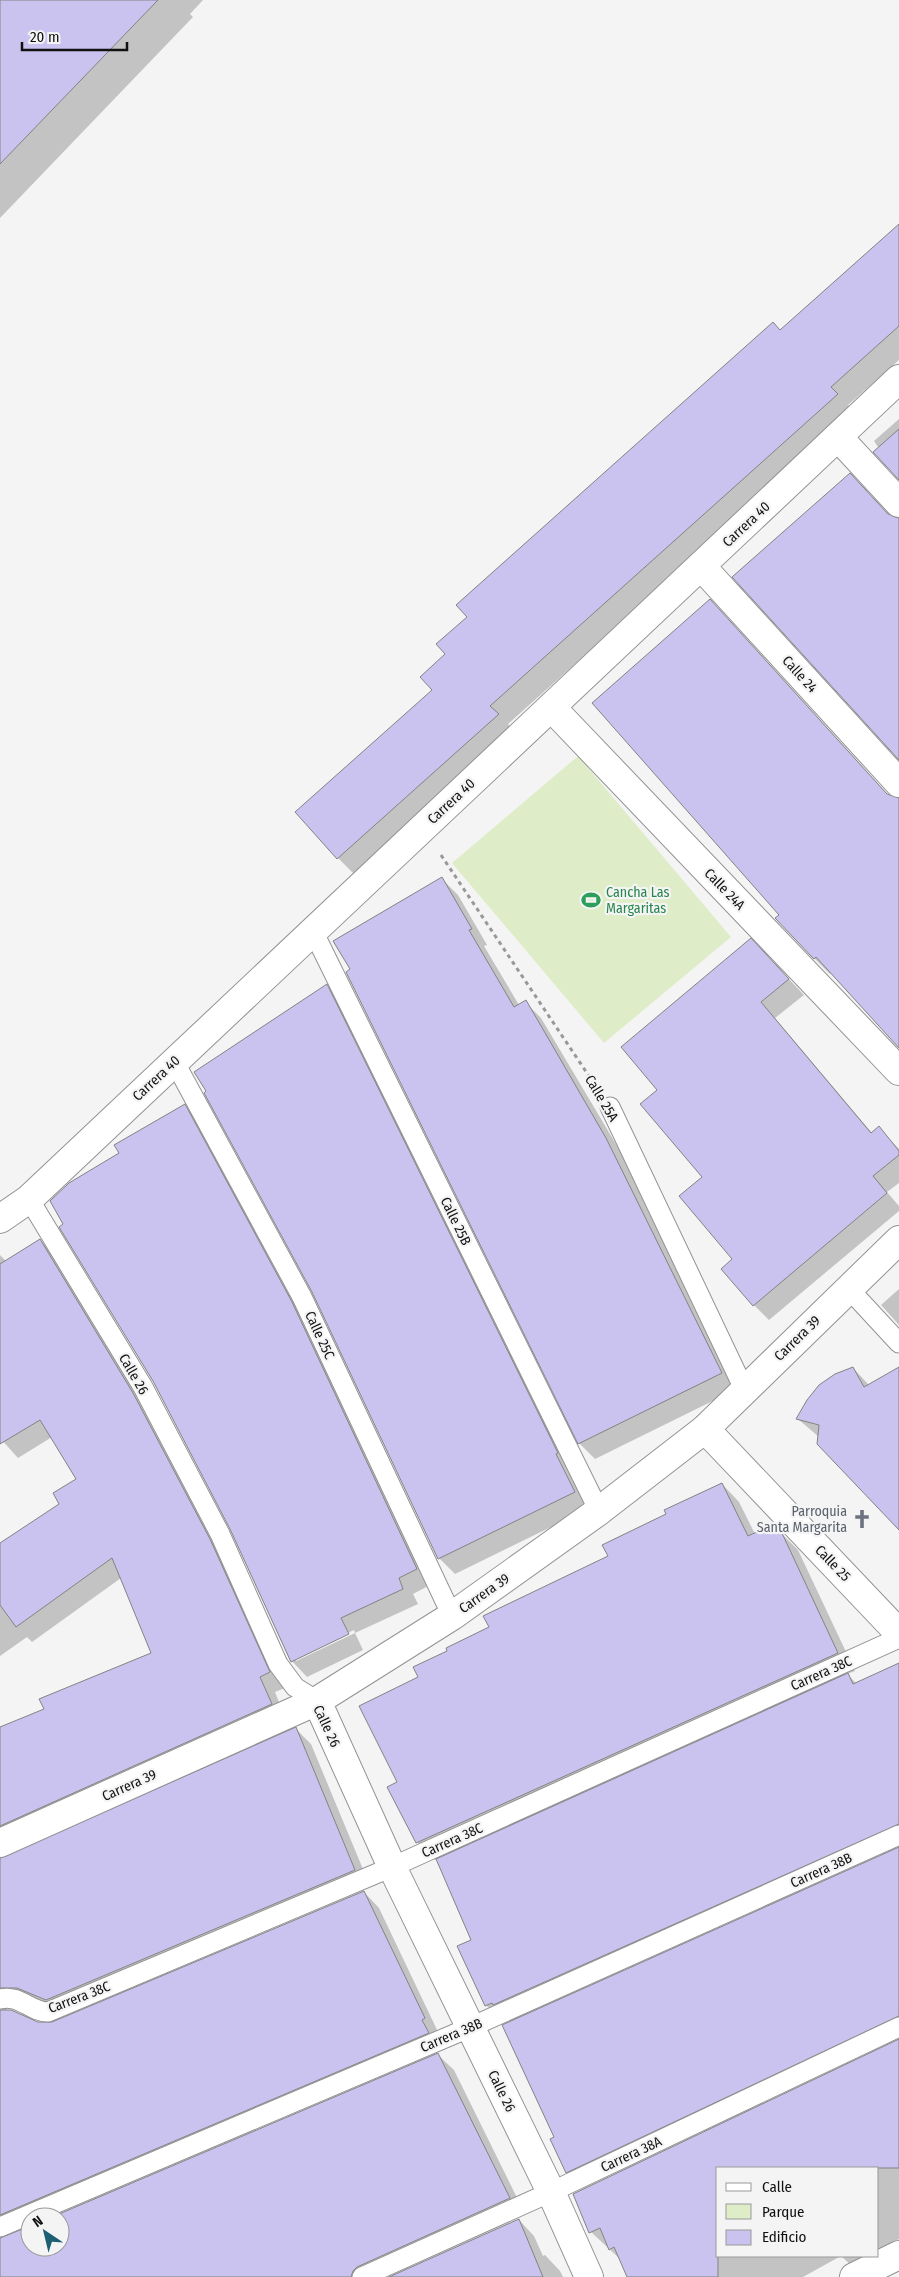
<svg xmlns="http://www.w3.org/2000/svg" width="899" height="2277" font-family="'Fira Sans Condensed',sans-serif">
	<rect width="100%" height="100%" fill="#f4f4f5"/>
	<path fill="#deedc7" d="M578,756L731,937L604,1043L452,863Z"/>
	<g fill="#0003" fill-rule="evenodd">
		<path d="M0,0H203L190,14L193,17L0,218Z"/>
		<path d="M899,226V360L848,405L855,413L508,724L516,733L356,876L338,858L781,332Z"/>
		<path d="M899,419V478L874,441Z"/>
		<path d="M725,616L890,797L899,799V1047L832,972L830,974L814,958L781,915Z"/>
		<path d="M442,879L458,895L487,945L484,946L519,1005L525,1002L541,1018L626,1161L737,1389L595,1459L579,1443Z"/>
		<path d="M766,955L804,995L775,1018L872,1133L879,1128L899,1149V1183L887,1192L899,1206V1211L769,1320L754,1305L734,1259L703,1177L659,1090Z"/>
		<path d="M327,986L342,1002L590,1508L455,1574L439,1558L313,1292Z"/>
		<path d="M184,1106L200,1121L307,1319L432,1584L413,1594L418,1604L355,1633L363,1650L307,1677L289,1658L231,1528L121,1154ZM354,1630L355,1633L296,1661V1658Z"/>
		<path d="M40,1240L55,1256L148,1409L225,1556L285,1688L275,1692L286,1720L0,1856V1729L46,1709L153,1654L121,1578L32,1642L27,1637L0,1656V1543L61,1504L77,1479L52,1437L18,1458L0,1438V1255L6,1261Z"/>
		<path d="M899,1289V1325L881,1305Z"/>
		<path d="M853,1368L869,1385L899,1369V1528L819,1437L798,1419Z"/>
		<path d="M722,1484L739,1502L755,1534L773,1525L798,1550L855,1671L847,1674L857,1684L899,1670V1846L510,2020L508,2019L502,2021L486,2005L473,1940L437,1859L435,1860L417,1842L399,1782L420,1677L448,1651L609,1557L668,1515Z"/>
		<path d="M296,1729L311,1744L370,1886L63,2015L8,2006L6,2012L38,2023L53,2024L364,1892L379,1908L439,2034L11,2232L6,2238L30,2228V2247H60V2217H56L438,2055L454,2070L525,2214L384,2277H0V1859Z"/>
		<path d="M899,1849V2038L583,2188L567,2172Z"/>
		<path d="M899,2041V2239L878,2251V2168H718V2256H841L803,2277H628L621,2260L591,2232Z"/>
		<path d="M519,2220L534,2236L543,2256L545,2255L560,2271L563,2277H392Z"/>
		<path d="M841,2256H870L852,2266Z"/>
	</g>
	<g fill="#cac2ef" stroke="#838383">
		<path d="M0,0H158L0,164Z"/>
		<path d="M899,224V326L831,387L838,394L490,706L499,714L337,859L295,812L432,690L420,677L445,654L436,644L467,617L456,605L773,322L780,330Z"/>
		<path d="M899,429V480L873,452Z"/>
		<path d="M850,473L888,514L899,518V760L732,577Z"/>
		<path d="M710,599L887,794L899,798V1048L816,957L814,959L775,918L779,915L592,703Z"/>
		<path d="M442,877L472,929L469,930L514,1007L526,1000L606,1138L722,1373L578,1444L346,972L350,969L333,941Z"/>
		<path d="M751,938L789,979L761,1002L871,1133L879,1126L899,1151V1155L873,1176L887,1193L753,1306L721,1269L732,1259L679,1196L702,1177L640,1104L657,1090L621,1047Z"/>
		<path d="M327,984L558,1453L556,1454L575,1492L438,1559L312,1292L204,1093L206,1091L194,1072Z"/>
		<path d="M185,1104L292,1302L417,1569L399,1578L403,1589L341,1618L349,1634L291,1662L230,1529L153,1381L59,1227L63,1224L50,1201L69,1183L119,1153L114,1145Z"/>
		<path d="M40,1239L133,1393L210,1539L270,1672L260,1677L272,1704L0,1826V1727L44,1709L39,1699L151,1653L112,1558L16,1627L0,1605V1543L59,1504L53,1493L76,1479L40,1420L0,1444V1264Z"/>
		<path d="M853,1367L864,1387L899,1367V1530L817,1444L819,1425L796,1419L807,1400L819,1385L835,1374Z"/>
		<path d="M722,1483L748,1536L774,1524L781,1531L838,1653L416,1843L387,1787L397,1782L359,1706L418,1677L413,1667L447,1651L446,1648L489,1627L483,1616L608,1556L602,1545L666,1514L664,1510Z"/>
		<path d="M899,1663V1824L493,2005L492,2003L485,2006L457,1946L471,1940L436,1859L848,1673L853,1684Z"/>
		<path d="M296,1727L355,1870L46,2000L17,1988H0V1858Z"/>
		<path d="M899,1847V2016L566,2173L550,2139L554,2137L502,2025Z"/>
		<path d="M364,1891L425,2018L422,2020L429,2033L0,2215V2010H11L38,2022H52Z"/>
		<path d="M899,2039V2168H718V2277H627L614,2247L609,2250L600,2228L589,2233L573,2194Z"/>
		<path d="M438,2053L510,2198L357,2267L353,2271L351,2277H0V2238L30,2226V2247H60V2217H52Z"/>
		<path d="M519,2219L543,2277H389Z"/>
	</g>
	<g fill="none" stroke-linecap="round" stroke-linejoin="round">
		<g stroke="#939394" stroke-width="21">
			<g id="service">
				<path d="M313,931L599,1511"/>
				<path d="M174,1061L302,1297L452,1616"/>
				<path d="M610,1107L744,1389"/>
				<path d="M29,1199L143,1387L220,1534L278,1664L295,1687L317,1701"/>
				<path d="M849,1289L899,1343"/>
				<path d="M0,1999C20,1994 30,2012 48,2012L392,1867L899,1638"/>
				<path d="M0,2227L471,2027L899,1835"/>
				<path d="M362,2277L551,2192L899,2027"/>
			</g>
		</g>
		<g stroke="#939394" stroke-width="30">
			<g id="minor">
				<path d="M838,437L899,503"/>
				<path d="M701,566L899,783"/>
				<path d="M551,707L899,1071"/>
				<path d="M705,1429L899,1633"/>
				<path d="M317,1701L392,1867L551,2192L589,2277"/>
				<path d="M0,1843L317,1701L452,1616L599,1511L705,1429L899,1240"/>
			</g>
		</g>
		<g stroke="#939394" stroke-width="30">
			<g id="tertiary">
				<path d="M0,1219L29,1199L899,379"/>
				<path d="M854,2277L899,2255"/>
			</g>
		</g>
		<path stroke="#989899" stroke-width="3" stroke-dasharray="4 4" stroke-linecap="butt" d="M441,855L595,1085"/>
		<use href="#service" stroke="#fff" stroke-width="19"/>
		<use href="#minor" stroke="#fff" stroke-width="28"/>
		<use href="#tertiary" stroke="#fff" stroke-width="28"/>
	</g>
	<defs>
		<g id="stadium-bare" transform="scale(1.5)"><path d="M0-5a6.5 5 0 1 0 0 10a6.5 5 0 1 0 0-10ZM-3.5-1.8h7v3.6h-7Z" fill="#2e9e5b" stroke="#f4f4f5" stroke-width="2.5" paint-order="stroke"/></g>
		<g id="church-bare" transform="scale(1.5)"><path d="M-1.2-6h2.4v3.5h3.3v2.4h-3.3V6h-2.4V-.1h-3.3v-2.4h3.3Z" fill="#6b7280" stroke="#f4f4f5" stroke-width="2.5" paint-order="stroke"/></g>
	</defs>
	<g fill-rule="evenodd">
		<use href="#stadium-bare" x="591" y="900"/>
		<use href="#church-bare" x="862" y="1519"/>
	</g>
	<g text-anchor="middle" stroke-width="4.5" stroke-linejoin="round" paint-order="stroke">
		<g font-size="14" fill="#111" stroke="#f4f4f5">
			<text transform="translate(746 524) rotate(-43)" y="5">Carrera 40</text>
			<text transform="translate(800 674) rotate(48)" y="5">Calle 24</text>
			<text transform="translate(451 801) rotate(-43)" y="5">Carrera 40</text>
			<text transform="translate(725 889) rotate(46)" y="5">Calle 24A</text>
			<text transform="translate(156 1078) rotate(-43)" y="5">Carrera 40</text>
			<text transform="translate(602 1098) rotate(59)" y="5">Calle 25A</text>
			<text transform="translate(456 1221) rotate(64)" y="5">Calle 25B</text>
			<text transform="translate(320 1335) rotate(65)" y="5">Calle 25C</text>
			<text transform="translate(797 1338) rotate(-44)" y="5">Carrera 39</text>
			<text transform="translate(134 1374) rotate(60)" y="5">Calle 26</text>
			<text transform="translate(833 1563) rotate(46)" y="5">Calle 25</text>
			<text transform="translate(484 1593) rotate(-35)" y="5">Carrera 39</text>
			<text transform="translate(821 1673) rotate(-24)" y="5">Carrera 38C</text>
			<text transform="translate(327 1726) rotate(65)" y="5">Calle 26</text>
			<text transform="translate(129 1785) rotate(-24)" y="5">Carrera 39</text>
			<text transform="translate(452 1840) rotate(-24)" y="5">Carrera 38C</text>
			<text transform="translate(821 1870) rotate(-24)" y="5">Carrera 38B</text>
			<text transform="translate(79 1997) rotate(-21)" y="5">Carrera 38C</text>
			<text transform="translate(451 2035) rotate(-23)" y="5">Carrera 38B</text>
			<text transform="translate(502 2091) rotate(64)" y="5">Calle 26</text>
			<text transform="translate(631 2154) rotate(-25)" y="5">Carrera 38A</text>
		</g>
		<g font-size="14" fill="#27864d" stroke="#f4f4f5" text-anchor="start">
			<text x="606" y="897">Cancha Las<tspan x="606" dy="16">Margaritas</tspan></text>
		</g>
		<g font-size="14" fill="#5b616d" stroke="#f4f4f5" text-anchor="end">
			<text x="847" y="1516">Parroquia<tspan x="847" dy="16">Santa Margarita</tspan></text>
		</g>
	</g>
	<rect x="716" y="2167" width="162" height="90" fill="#f4f4f5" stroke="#99999a"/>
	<rect x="726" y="2183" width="25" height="8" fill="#ffffff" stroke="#99999a"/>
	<text x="762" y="2192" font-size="15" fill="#111111">Calle</text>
	<rect x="726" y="2204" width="25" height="15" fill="#deedc7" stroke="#99999a"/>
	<text x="762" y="2217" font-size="15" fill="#111111">Parque</text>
	<rect x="726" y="2230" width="25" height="15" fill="#cac2ef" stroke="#99999a"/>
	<text x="762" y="2242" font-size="15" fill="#111111">Edificio</text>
	<g transform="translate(45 2232) rotate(325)"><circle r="24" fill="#f4f4f5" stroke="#99999a"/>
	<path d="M0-4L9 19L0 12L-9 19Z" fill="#1f5f74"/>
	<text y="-8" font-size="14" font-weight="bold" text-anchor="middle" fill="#111111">N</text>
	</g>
	<path d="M22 42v8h105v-8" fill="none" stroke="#111111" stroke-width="2.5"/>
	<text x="30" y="42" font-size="15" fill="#111111" stroke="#f4f4f5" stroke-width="4" paint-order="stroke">20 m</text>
</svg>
